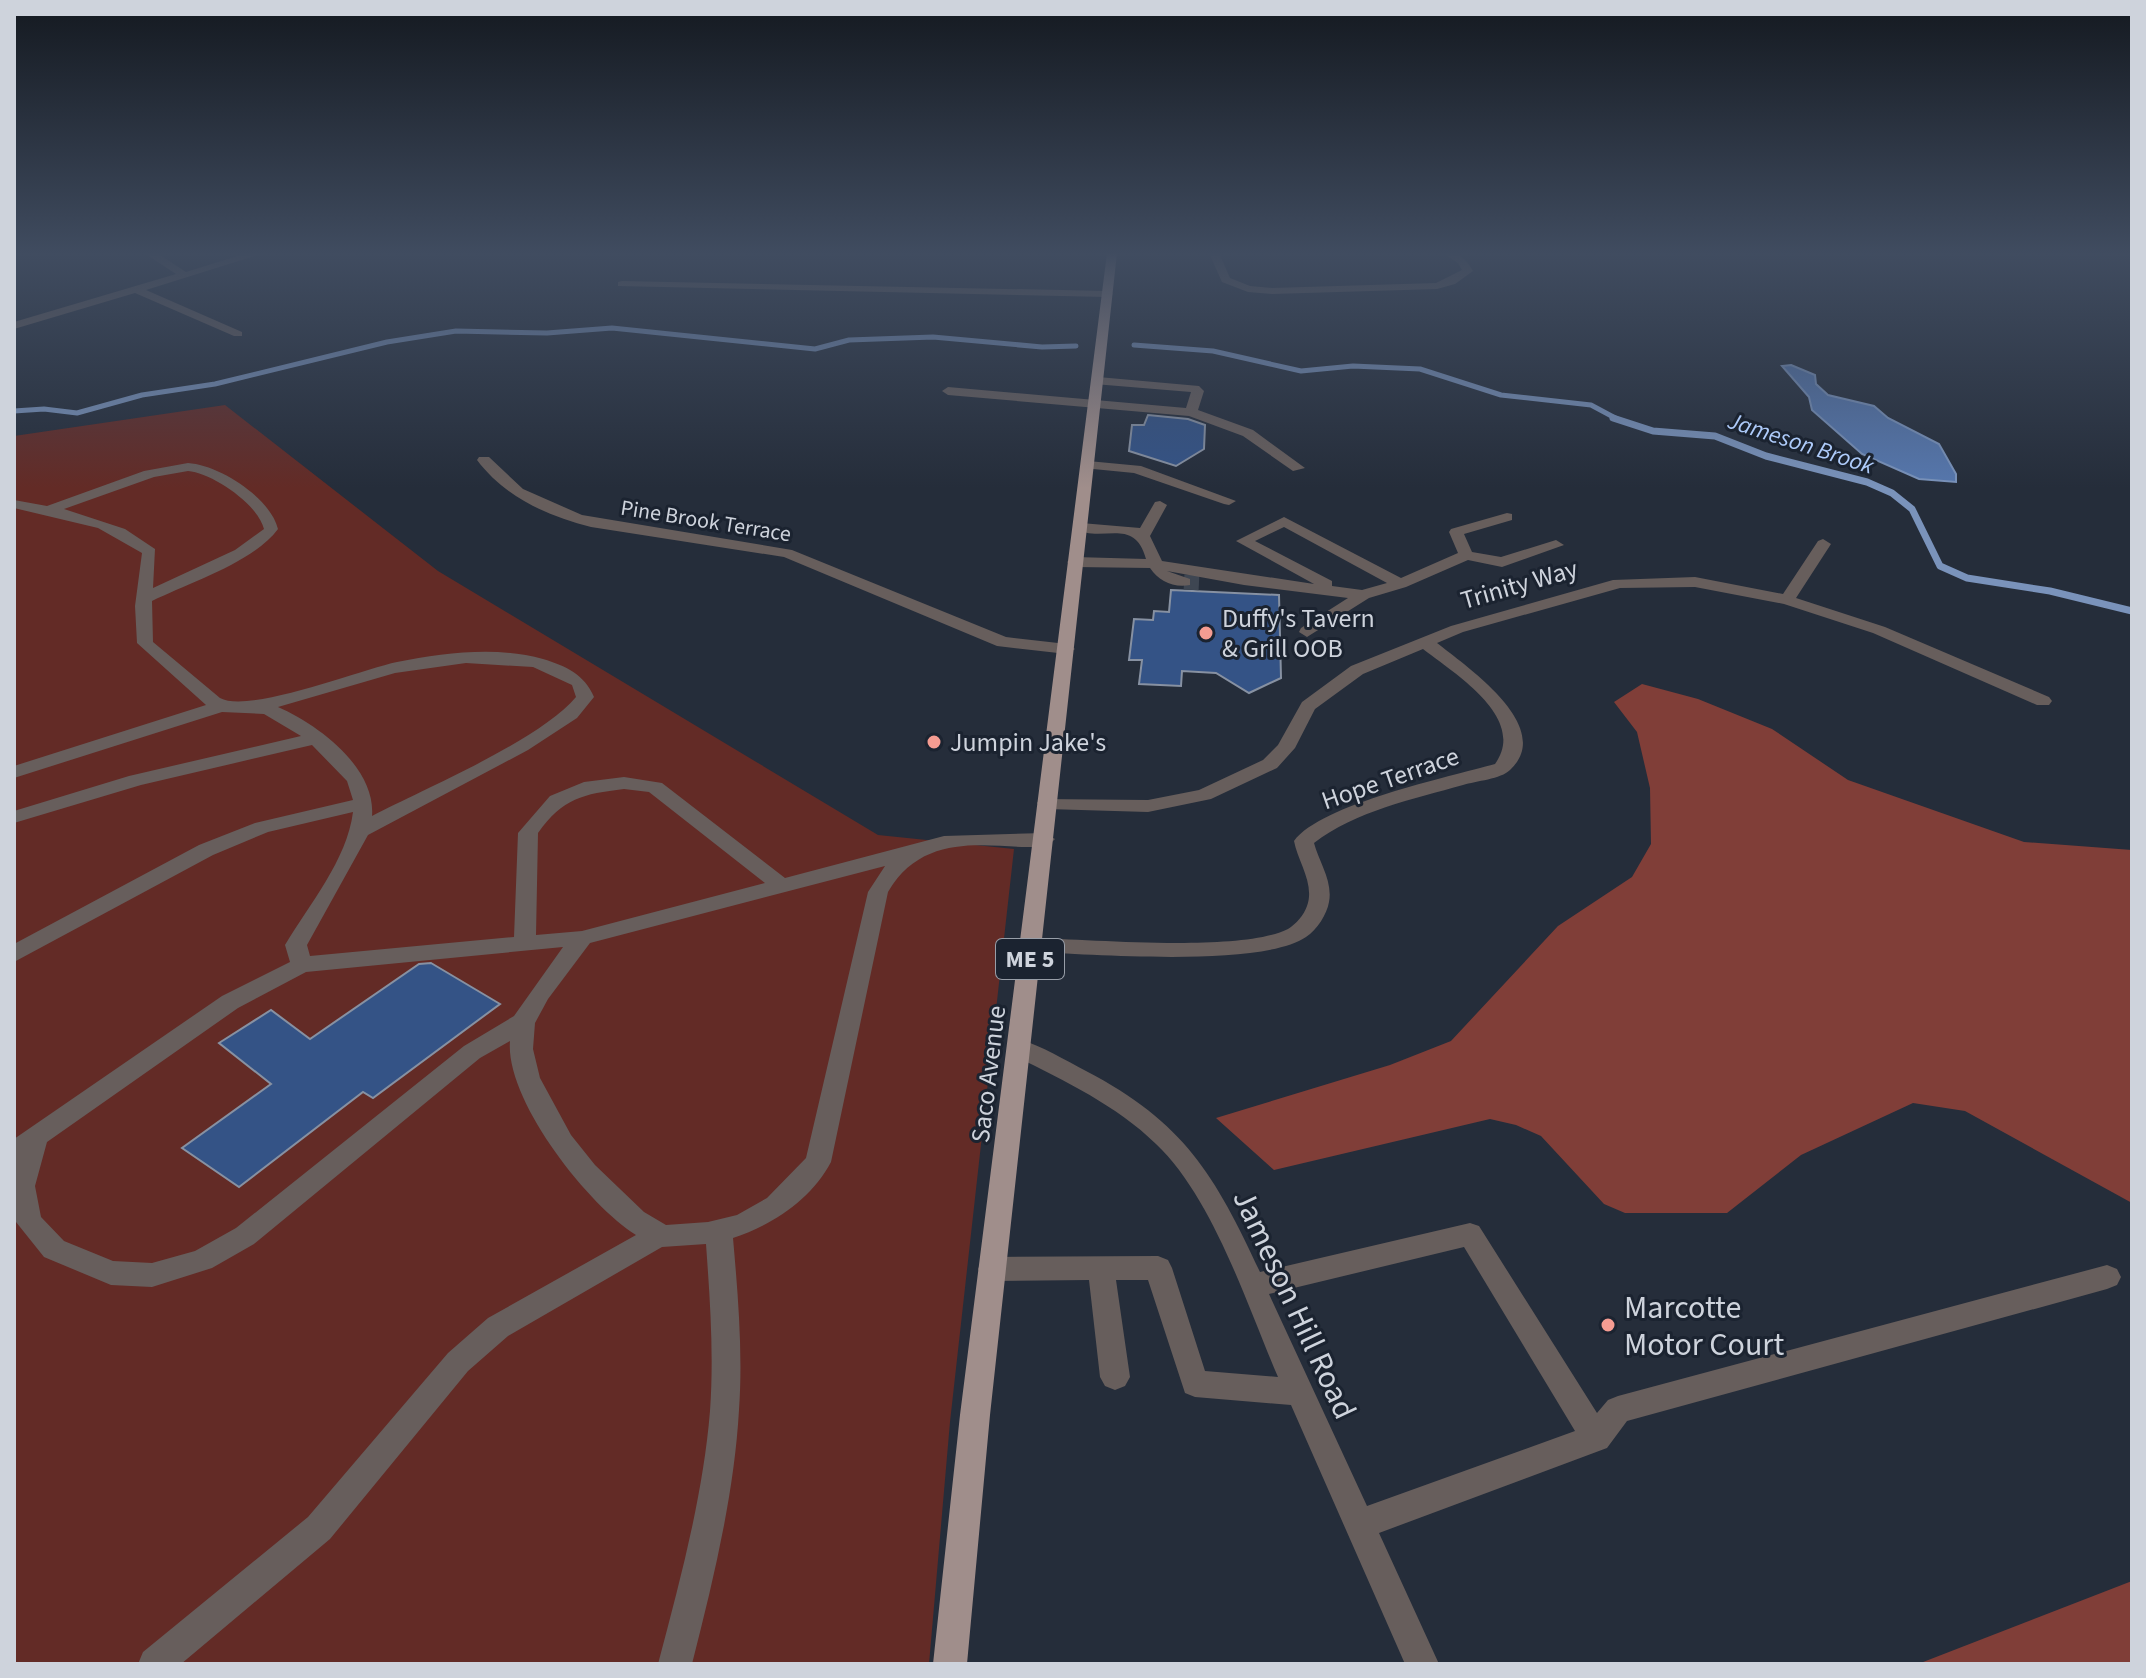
<svg xmlns="http://www.w3.org/2000/svg" width="2146" height="1678" font-family="'Source Sans 3',sans-serif">
	<rect width="100%" height="100%" fill="#252d3a"/>
	<path fill="#632b26" d="M225,405L438,571L878,835L1014,849L950,1422L929,1664H14V436Z"/>
	<g fill="#803e38">
		<path d="M1642,684L1698,699L1772,729L1848,780L2024,842L2132,850V1203L1965,1111L1913,1103L1801,1155L1727,1213H1625L1604,1204L1541,1136L1516,1125L1490,1119L1274,1170L1216,1118L1390,1065L1451,1041L1558,926L1632,877L1651,844L1650,788L1637,732L1614,702Z"/>
		<path d="M2132,1581V1664H1918Z"/>
	</g>
	<path fill="#5677ad" stroke="#7a93bb" stroke-width="2" d="M1791,365L1815,375L1816,384L1828,395L1874,406L1888,418L1939,444L1956,474V482L1919,479L1862,454L1812,410L1809,397L1782,366Z"/>
	<g fill="none" stroke-linecap="round" stroke-linejoin="round">
		<g stroke="#7a93bb" stroke-width="5">
			<path d="M1134,345L1213,351L1301,371L1353,366L1420,369L1501,395L1591,405L1619,420"/>
			<path d="M14,411L44,409L77,413L142,395L215,384L387,342L456,331L547,333L612,328L815,349L849,340L933,337L1042,347L1076,346"/>
		</g>
		<path stroke="#7a93bb" stroke-width="7" d="M1613,418L1653,431L1715,436L1766,456L1867,482L1892,493L1912,509L1940,566L1967,578L2050,591L2132,611"/>
	</g>
	<g fill="#345386" stroke="#8791a2" stroke-width="2">
		<path d="M1148,415L1188,419L1205,425L1204,449L1176,466L1129,451L1132,425H1144Z"/>
		<path d="M1171,590L1279,595L1281,678L1249,693L1216,673L1182,671L1181,686L1139,684L1142,660H1129L1134,619L1153,620L1154,611L1169,612Z"/>
		<path d="M431,963L500,1004L373,1098L363,1092L239,1187L182,1148L271,1084L219,1043L271,1010L310,1039L419,964Z"/>
	</g>
	<g fill="none" stroke-linecap="round" stroke-linejoin="round">
		<path stroke="#3e4652" stroke-width="15" stroke-dasharray="15 7" stroke-linecap="butt" d="M1184,582L1204,583"/>
		<g fill="#675e5c" fill-rule="evenodd">
			<path d="M144,253H157L186,272L247,253H264L146,290L242,332V336H234L135,293L14,329V322L176,274Z"/>
			<path d="M1209,253H1219L1230,278L1250,286L1272,288L1436,283L1462,270L1458,263L1443,253C1459,253 1465,257 1473,271L1455,284L1437,289L1272,294L1248,292L1222,282Z"/>
			<path d="M622,281L1108,291L1113,294L1108,297L618,286V282Z"/>
			<path d="M1098,377L1199,386L1204,391L1198,410L1253,430L1305,468L1293,471L1243,436L1189,416L948,395L942,391L948,387L1186,408L1191,392L1094,384V378Z"/>
			<path d="M479,457H489L523,489L582,515L792,550L1006,637L1067,644L1075,649L1067,654L997,646L784,557L591,527C547,516 505,497 477,460Z"/>
			<path d="M1088,461L1141,466L1236,501L1229,505L1224,504L1134,473L1083,468L1081,465Z"/>
			<path d="M188,463C219,465 270,497 278,529C254,562 189,583 152,601L153,642L220,698C249,714 359,670 397,662C444,653 496,646 543,659C566,666 584,674 594,697L577,718L528,750L368,835L307,945L310,956L514,937L518,833L550,796L584,782L624,777L662,783L785,878L944,836L1045,833L1055,839C1033,865 934,812 888,892L831,1162C811,1200 772,1225 733,1238C738,1295 743,1353 739,1410C734,1496 713,1581 692,1664H658C680,1581 703,1496 710,1411C714,1355 710,1300 706,1244L662,1247L508,1336L468,1371L330,1539L181,1664H138L143,1652L308,1517L448,1353L488,1318L636,1235C588,1205 505,1100 510,1041L480,1058L254,1244L212,1268L152,1287L111,1285L44,1257L16,1222L14,1139L222,996L290,962L285,945C309,905 347,860 353,812L268,832L213,855L14,962V944L199,845L255,823L353,800L347,781L312,745L141,785L14,823V811L129,776L301,736L264,714L222,712L14,778V766L206,705L137,643L135,606L142,553L98,528L14,508V500L47,506L144,471ZM188,471C212,473 258,504 264,529L235,550L153,588L155,549L125,529L64,509L154,477ZM466,663L533,667L572,685L576,697C540,740 426,788 372,816C376,768 319,725 278,707L395,673ZM624,789L649,792L765,883L582,931L536,935L538,833C563,798 583,794 624,789ZM885,866L868,892L806,1158L767,1198L737,1215L708,1222L666,1225L644,1212L595,1165L571,1135L540,1078L533,1049L535,1023L548,999L590,943ZM563,947L514,1016L464,1046L236,1228L195,1251L152,1263L113,1261L64,1241L41,1217L35,1186L47,1142L238,1008L306,972Z"/>
			<path d="M1160,501L1167,505L1150,536L1162,561L1314,584L1236,541L1284,517L1401,578L1458,553L1449,532L1451,529L1507,513L1512,514V520L1464,534L1472,552L1501,557L1556,540L1564,545L1502,567L1468,560L1406,587L1369,598L1307,637L1299,632L1301,628L1348,598L1244,585L1167,571L1190,579V585C1173,588 1159,581 1150,568L1075,567L1067,562L1075,557L1146,559C1134,514 1099,546 1074,527L1081,523L1140,528L1155,502ZM1284,527L1387,583L1362,590L1332,586V581L1255,541Z"/>
			<path d="M1823,539L1831,544L1796,598L1885,627L2049,697L2052,701L2049,705H2037L1873,633L1784,604L1695,587L1620,588L1463,632L1437,643C1467,667 1556,727 1510,770C1501,779 1476,781 1463,785C1414,799 1355,811 1314,843C1319,862 1333,881 1329,902C1327,914 1317,930 1306,937C1260,968 1092,954 1032,952L1024,950L1021,945L1024,940L1032,938C1090,939 1240,953 1288,929C1296,924 1304,915 1307,906C1315,884 1298,862 1294,841C1321,804 1449,777 1495,764C1528,718 1455,674 1423,649L1363,674L1315,709L1295,748L1277,768L1211,799L1148,812L1047,809L1040,807L1037,803L1040,799L1148,800L1199,790L1263,760L1278,745L1302,702L1351,666L1451,626L1613,580L1695,577L1783,594L1818,541Z"/>
			<path d="M1019,1039C1042,1046 1065,1060 1086,1071C1184,1122 1215,1175 1260,1272L1470,1223L1479,1226L1597,1413L1608,1400L1618,1396L2107,1265L2117,1269L2121,1277L2117,1285L2107,1289L1627,1421L1607,1448L1379,1533L1439,1664H1405L1291,1405L1195,1397L1185,1393L1148,1280H1116L1130,1377L1125,1386L1115,1390L1105,1386L1100,1377L1089,1280L992,1281L982,1277L978,1269L982,1261L992,1257L1158,1256L1168,1260L1172,1268L1205,1371L1278,1377C1247,1305 1213,1198 1156,1144C1115,1104 1062,1080 1011,1054L1007,1048L1011,1042ZM1464,1247L1575,1431L1367,1506L1269,1294Z"/>
		</g>
		<path fill="#a08e8b" fill-rule="evenodd" d="M1107,253H1117L990,1415L967,1664H933L960,1415Z"/>
	</g>
	<linearGradient id="sky" x2="0" y2="1"><stop stop-color="#141920"/><stop offset="0.52" stop-color="#404c60"/><stop offset="1" stop-color="#404c60" stop-opacity="0"/></linearGradient>
	<rect width="2146" height="488" fill="url(#sky)"/>
	<g fill="#f59c92" stroke="#1b2330" stroke-width="3">
		<circle cx="1206" cy="633" r="8"/>
		<circle cx="934" cy="742" r="8"/>
		<circle cx="1608" cy="1325" r="8"/>
	</g>
	<g text-anchor="middle" stroke-width="6" stroke-linejoin="round" paint-order="stroke">
		<g font-size="22" fill="#ced3dc" stroke="#1b2330">
			<text transform="translate(706 520) rotate(9)" y="8">Pine Brook Terrace</text>
		</g>
		<g font-size="24" font-style="italic" fill="#aecbfa" stroke="#1b2330">
			<text transform="translate(1801 443) rotate(18)" y="8">Jameson Brook</text>
		</g>
		<rect fill="#1b2330" stroke="#989ea8" stroke-width="2" x="996" y="939" width="68" height="40" rx="6"/>
		<g font-size="24" font-weight="bold" fill="#ced3dc">
			<text x="1030" y="967">ME 5</text>
		</g>
		<g font-size="26" fill="#ced3dc" stroke="#1b2330">
			<text transform="translate(1519 584) rotate(-16)" y="9">Trinity Way</text>
			<text transform="translate(1390 778) rotate(-19)" y="9">Hope Terrace</text>
			<text transform="translate(988 1074) rotate(-83)" y="9">Saco Avenue</text>
		</g>
		<g font-size="26" fill="#ced3dc" stroke="#1b2330" text-anchor="start">
			<text x="1222" y="627">Duffy's Tavern<tspan x="1222" dy="30">&amp; Grill OOB</tspan></text>
			<text x="950" y="751">Jumpin Jake's</text>
		</g>
		<g font-size="32" fill="#ced3dc" stroke="#1b2330">
			<text transform="translate(1295 1304) rotate(65)" y="11">Jameson Hill Road</text>
		</g>
		<g font-size="32" fill="#ced3dc" stroke="#1b2330" text-anchor="start">
			<text x="1624" y="1318">Marcotte<tspan x="1624" dy="37">Motor Court</tspan></text>
		</g>
	</g>
	<rect width="2146" height="1678" fill="none" stroke="#ced3dc" stroke-width="32"/>
</svg>
